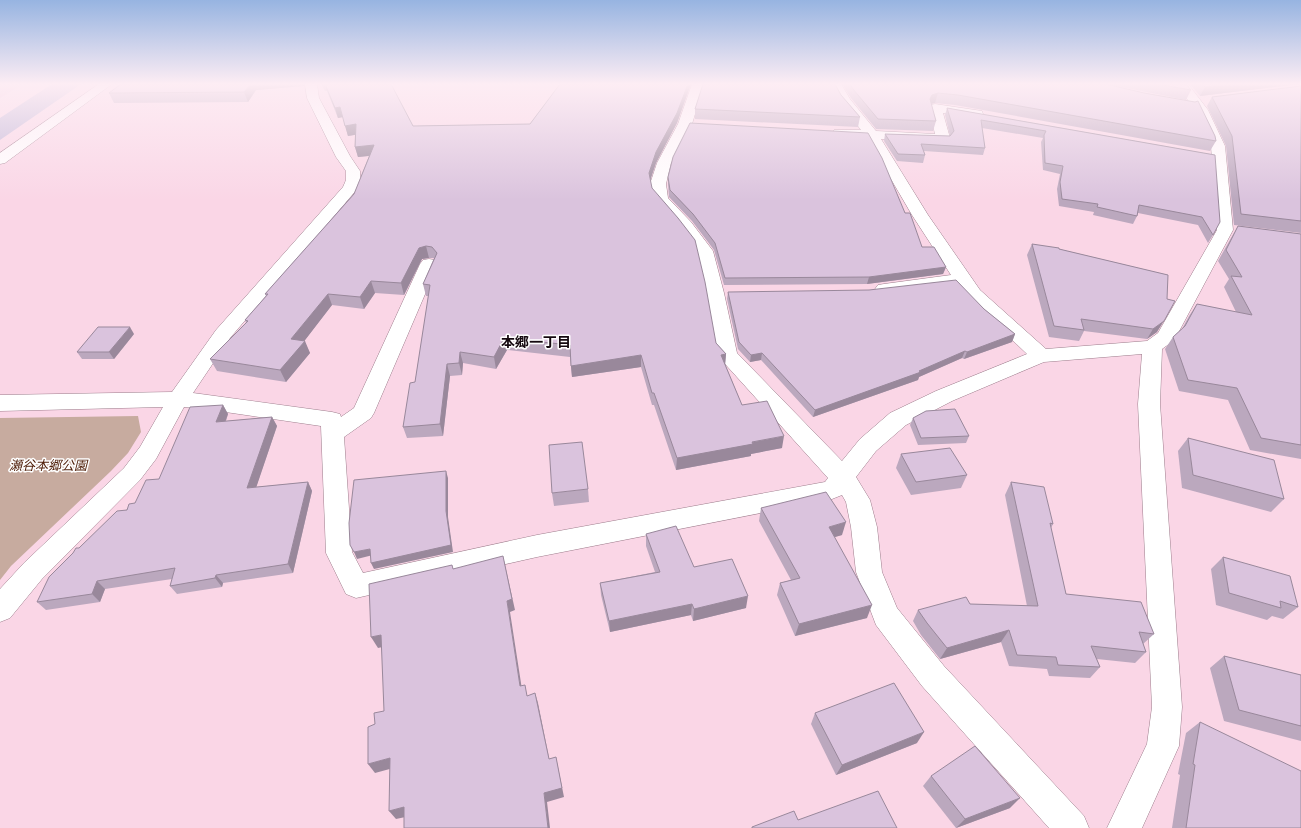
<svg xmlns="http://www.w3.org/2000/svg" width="1301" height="828" font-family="Spectral,'Noto Sans JP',serif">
	<rect width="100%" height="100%" fill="#fad6e6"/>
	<path fill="#f1c7db" d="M0,84H23L0,98Z"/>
	<path fill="#c7ab9f" d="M138,416L141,432L128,453L111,471L11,566L0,580V418Z"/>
	<path fill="#bdb5d7" d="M52,84H81L0,140V118Z"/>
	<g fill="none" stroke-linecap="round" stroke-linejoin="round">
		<g stroke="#9d7d8c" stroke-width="1">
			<g id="minor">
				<path d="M99,84H112L5,163L0,164V153Z"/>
				<path d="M305,84H317L319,98L350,156L360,171V180L358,188L230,338L193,393L332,412L340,414L341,417L354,408L420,264L423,260L429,259L435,260L438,264L374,413L371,418L344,437L352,552L363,573L537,535L825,482L828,478L717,355L706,293L696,251L679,228L653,199L650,184L657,163L678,124L692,84H704L692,124L671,163L666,184L668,198L691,222L713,251L724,293L737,353L842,461L860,439L890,413L936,391L1027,354L968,298L958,285L884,294L878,293L875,289L878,285L884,284L951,275L912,215L867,138L834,136L832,133L834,130H861L839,101L829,84H841L850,99L876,131L935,134L929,108L931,105L935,104L982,111L983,114L982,117L977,118L943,113L950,138L948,141L943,142L881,139L928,215L980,290L1046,349L1147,341L1158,333L1217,230L1211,146L1196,111L1176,84H1188L1208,110L1225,146L1233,230L1176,337L1173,341L1162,349L1160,404L1182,707L1179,746L1142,828H1107L1147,744L1152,707L1138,404L1142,354L1044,362L952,401L906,425L876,451L856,477L870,500L877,527L882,572L897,608L944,666L1084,816L1089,828H1049L922,686L876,625L856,572L851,527L846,502L842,495L832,499L537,557L356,598L346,594L326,553L321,426L205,409L184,407L156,459L140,480L42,579L10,618L0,622V589L24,563L124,468L140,447L163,407L0,411V395L172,392L216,330L343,187L346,180V171L336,157L307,98Z"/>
			</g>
		</g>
		<use href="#minor" fill="#fff" fill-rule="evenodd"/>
	</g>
	<g fill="#bba8be">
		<path d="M121,84H305L304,86L256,90L248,102L114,103L109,93Z"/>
		<path d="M318,84H391L413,126L530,124L560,84H691L677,123L656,163L650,180L652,188L716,343L726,354L725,364L742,405L782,448L751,454V456L676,470L654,405H652L641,367L572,377L570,357L507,350L496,369L463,363L462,375L450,376L443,436L407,438L403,427L415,382L429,296H426L423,284L434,258H429L422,259L404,295L375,293L364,309L332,305L304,341L310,353L286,382L217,371L210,359L246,323L245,320L266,296L265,294L354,194L369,156L358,157L355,147V135L348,136L343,117L338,118L327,91H325L321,84Z"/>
		<path d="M842,84H1106L1216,141L1210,151L955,105L935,103L931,104L936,121L933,131L876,129L851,98Z"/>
		<path d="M1107,84H1186L1191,90L1186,100Z"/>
		<path d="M1190,84H1300L1200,96Z"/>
		<path d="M1301,86V233L1234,225L1226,146L1207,106L1212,97Z"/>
		<path d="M841,95L860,117L858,127L695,119V109Z"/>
		<path d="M947,108L1215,155L1213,235L1208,243L1198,225L1138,213L1137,216L1133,224L1093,215L1094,212L1059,206L1057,189L1060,174L1043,170L1041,142L1043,138L982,128L985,148L983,155L924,151L925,155L923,163L897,161L884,141L885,134L950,136L945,115Z"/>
		<path d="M668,177L905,213L922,247L946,267L943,274L867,284L724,285L714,250L692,221L669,197L668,184Z"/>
		<path d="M1238,226L1301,234V459L1250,450L1228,400L1179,391L1165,349L1173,337L1182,329L1189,316L1197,304L1236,312L1224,287L1229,279L1218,261L1231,238Z"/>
		<path d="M1032,244L1059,249L1168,275L1157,332L1147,339L1084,331L1079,341L1049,337L1027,255Z"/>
		<path d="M728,292L984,309L1015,334L1012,342L964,359L962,358L919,377L918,380L813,417L761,360L750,362L738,349L727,299Z"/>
		<path d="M134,334L114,359H82L77,352Z"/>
		<path d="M223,405L228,414L226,421L272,417L277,426L256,487L308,482L312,491L293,573L223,583L222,587L177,594L170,586L172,579L105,589L100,602L46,610L37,602L79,548L135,503L159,479Z"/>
		<path d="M913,418L969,436L966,443L918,445L910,425Z"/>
		<path d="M1188,438L1284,499L1271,512L1182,488L1178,451Z"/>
		<path d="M901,454L967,475L961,488L911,495L896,468Z"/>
		<path d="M1011,482L1053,524L1051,528L1066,594L1154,634L1143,644L1146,652L1135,663L1097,659L1100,667L1090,678L1049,676L1047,669L1009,666L1001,642L940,659L921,635L913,621L918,610L970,604L1027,606L1005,495Z"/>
		<path d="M588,489L589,502L554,506L552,493Z"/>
		<path d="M761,508L842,535L834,537L867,618L795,636L777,595L780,583L791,580L759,521Z"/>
		<path d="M646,534L694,567L746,608L693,621L691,615L610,632L601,595L600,583L655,572L646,546Z"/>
		<path d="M1223,557L1298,607L1283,619L1272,616L1267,620L1216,605L1211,569Z"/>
		<path d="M1224,656L1301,675V741L1224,721L1210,668Z"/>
		<path d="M815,713L917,743L836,775L811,724Z"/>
		<path d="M1200,722L1301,828H1172L1180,775L1178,774L1186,733Z"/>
		<path d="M931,776L1010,808L956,828L923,786Z"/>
	</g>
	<g fill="#99889b">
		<path d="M251,84H305L304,86L256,90L248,102L244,92Z"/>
		<path d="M688,84H691L677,123L656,163L649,184V173L656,152Z"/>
		<path d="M1231,84H1300L1200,96L1205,87Z"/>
		<path d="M938,93L935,103L930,104V99L932,95Z"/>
		<path d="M340,107L343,117L338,118L335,108Z"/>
		<path d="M356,124L359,134L348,136L345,126Z"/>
		<path d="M374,145L377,155L358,157L355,147Z"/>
		<path d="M426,246L429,258L422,259L404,295L401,283L419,248Z"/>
		<path d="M946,267L943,274L867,284L869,277Z"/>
		<path d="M371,281L375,293L364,309L360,297Z"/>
		<path d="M328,294L332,305L299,348L305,341L310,353L286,382L280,370L291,339Z"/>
		<path d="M1164,321L1157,332L1147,339L1153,329Z"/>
		<path d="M130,327L134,334L114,359L109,352Z"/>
		<path d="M1015,334L1012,342L964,359L967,352Z"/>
		<path d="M504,338L507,350L496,369L494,357Z"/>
		<path d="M965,351L962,358L919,377L918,380L813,417L815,410L919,371Z"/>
		<path d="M460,352L463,363L462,375L459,363Z"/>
		<path d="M762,353L761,360L750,362L751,355Z"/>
		<path d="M726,354L725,366L721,355Z"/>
		<path d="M641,355V367L572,377L571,366Z"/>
		<path d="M447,364L450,376L443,436L440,424Z"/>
		<path d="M223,405L228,414L222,431L216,422Z"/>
		<path d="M272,417L277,426L253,497L247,488Z"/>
		<path d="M784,436L782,448L751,454V456L676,470L677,458Z"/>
		<path d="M446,471L448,478V517L453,552L374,569L371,563L446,511Z"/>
		<path d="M308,482L312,491L293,573L288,564Z"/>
		<path d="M846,522L842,535L825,540L829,527Z"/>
		<path d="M370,549L373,555L357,559L354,552Z"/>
		<path d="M503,556L515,610L510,612L523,696L520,686L507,601Z"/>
		<path d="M216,575L223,583L222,587L215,578Z"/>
		<path d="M97,581L105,589L100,602L92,594Z"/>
		<path d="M748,596L746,608L693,621L694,609Z"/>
		<path d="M692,604L691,615L610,632L609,621Z"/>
		<path d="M872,605L867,618L795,636L799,624Z"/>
		<path d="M1009,630L1001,642L940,659L947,648Z"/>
		<path d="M381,635L387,646L378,648L371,637Z"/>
		<path d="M535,693L538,703L551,768L549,759Z"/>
		<path d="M924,732L917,743L836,775L842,765Z"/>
		<path d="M556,757L564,797L547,802L550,828H548L544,793Z"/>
		<path d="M390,758L397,767L375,773L368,764Z"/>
		<path d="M1020,798L1010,808L956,828L965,819Z"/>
		<path d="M404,807L410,816L396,819L389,811Z"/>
	</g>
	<g fill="#dac3dd" stroke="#99889b">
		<path d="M121,84H251L244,92L109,93Z"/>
		<path d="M325,84H391L413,126L530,124L560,84H688L677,113L656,152L649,173L652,188L678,218L695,240L705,282L716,343L726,354L721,355L742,405L767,401L784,436L752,442L753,444L677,458L654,393H652L641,355L571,366L570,345L504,338L494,357L460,352L459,363L447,364L440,424L403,427L410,383L415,382L430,285L423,284L437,253L432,247L426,246L419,248L401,283L371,281L360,297L328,294L291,339L305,341L280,370L210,359L248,321L245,320L268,294H265L354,194L374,145L355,147L356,124L345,126L340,107L335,108Z"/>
		<path d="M703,84H835L841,95L860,117L695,109Z"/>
		<path d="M850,84H1106L1144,93L1195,102L1198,101L1215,136L1216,141L958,95L938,93L932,95L930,99L936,121L878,119L853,89Z"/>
		<path d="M1157,84H1186L1191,90Z"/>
		<path d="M1202,84H1231L1205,87Z"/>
		<path d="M1301,86V221L1241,214L1232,136L1212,97Z"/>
		<path d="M947,108L1215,155L1220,222L1213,235L1202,217L1139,205L1137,216L1097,207L1098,204L1062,199L1060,182L1063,166L1045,163L1044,135L1046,131L981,120L985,148L921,144L925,155L898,154L885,134L950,136L954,131Z"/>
		<path d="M690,123L868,133L882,158L905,213H910L922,247H934L946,267L869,277L725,278L715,243L693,214L670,190L668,177L673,157Z"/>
		<path d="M1238,226L1301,234V445L1261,438L1237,388L1188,380L1173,337L1185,326L1197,304L1252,315L1231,276L1242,277L1226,250Z"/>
		<path d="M1032,244L1059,248V249L1168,275L1167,299L1175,301L1164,321L1153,329L1081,319L1084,330L1054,326Z"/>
		<path d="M956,280L984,309L1015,334L967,352L965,351L919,371L921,372L815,410L762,353L751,355L739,342L728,292L869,290Z"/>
		<path d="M98,327H130L109,352H77Z"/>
		<path d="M223,405L216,422L272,417L247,488L308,482L288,564L216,575L215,578L170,586L175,568L97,581L92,594L37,602L49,577L73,553L76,548H79L117,511L127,510L129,504L135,503L146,480L159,479L190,407Z"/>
		<path d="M955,409L969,436L921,438L913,418L926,411Z"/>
		<path d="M1188,438L1274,460L1284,499L1193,475Z"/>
		<path d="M582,442L588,489L552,493L549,445Z"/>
		<path d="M950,448L967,475L916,482L901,454Z"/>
		<path d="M446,471V511L451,545L371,563L370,549L354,552L350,545L349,523L354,480Z"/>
		<path d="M1011,482L1044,487L1053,524L1050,523L1066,594L1141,602L1154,634L1139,632L1146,652L1091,646L1100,667L1058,665L1056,657L1017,655L1009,630L947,648L927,623L918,610L966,597L970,604L1038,606Z"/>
		<path d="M826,492L846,522L829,527L872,605L799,624L780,583L800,578L761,508Z"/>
		<path d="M676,526L694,567L732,559L748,596L694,609L692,604L609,621L600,583L660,572L646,534Z"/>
		<path d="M503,556L512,599L507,601L520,686L525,685L527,696L535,693L549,759L556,757L562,788L544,793L548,828H404V807L389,811L390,758L368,764V727L375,724L374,713L384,711L381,635L371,637L369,584L452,565L453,569Z"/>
		<path d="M1223,557L1290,576L1298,607L1280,601L1281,608L1229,593Z"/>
		<path d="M1224,656L1301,675V726L1239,710Z"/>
		<path d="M894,683L924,732L842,765L815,713Z"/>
		<path d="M1200,722L1301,771V828H1186L1195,765L1193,764Z"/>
		<path d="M975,746L1020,798L965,819L931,776Z"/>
		<path d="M878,791L897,828H752V827L794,811L798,820Z"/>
	</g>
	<linearGradient id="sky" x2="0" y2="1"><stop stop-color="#97b4e1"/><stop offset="0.42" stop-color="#fdedf4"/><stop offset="1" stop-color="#fdedf4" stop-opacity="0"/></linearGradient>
	<rect width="1301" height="200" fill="url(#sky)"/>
	<g text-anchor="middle" stroke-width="3" stroke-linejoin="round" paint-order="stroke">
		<g font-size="13" font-style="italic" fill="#52220d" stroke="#fff">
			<text x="48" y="470">瀬谷本郷公園</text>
		</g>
		<g font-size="14" font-weight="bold" fill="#14090f" stroke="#fff">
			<text x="536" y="347">本郷一丁目</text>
		</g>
	</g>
</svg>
